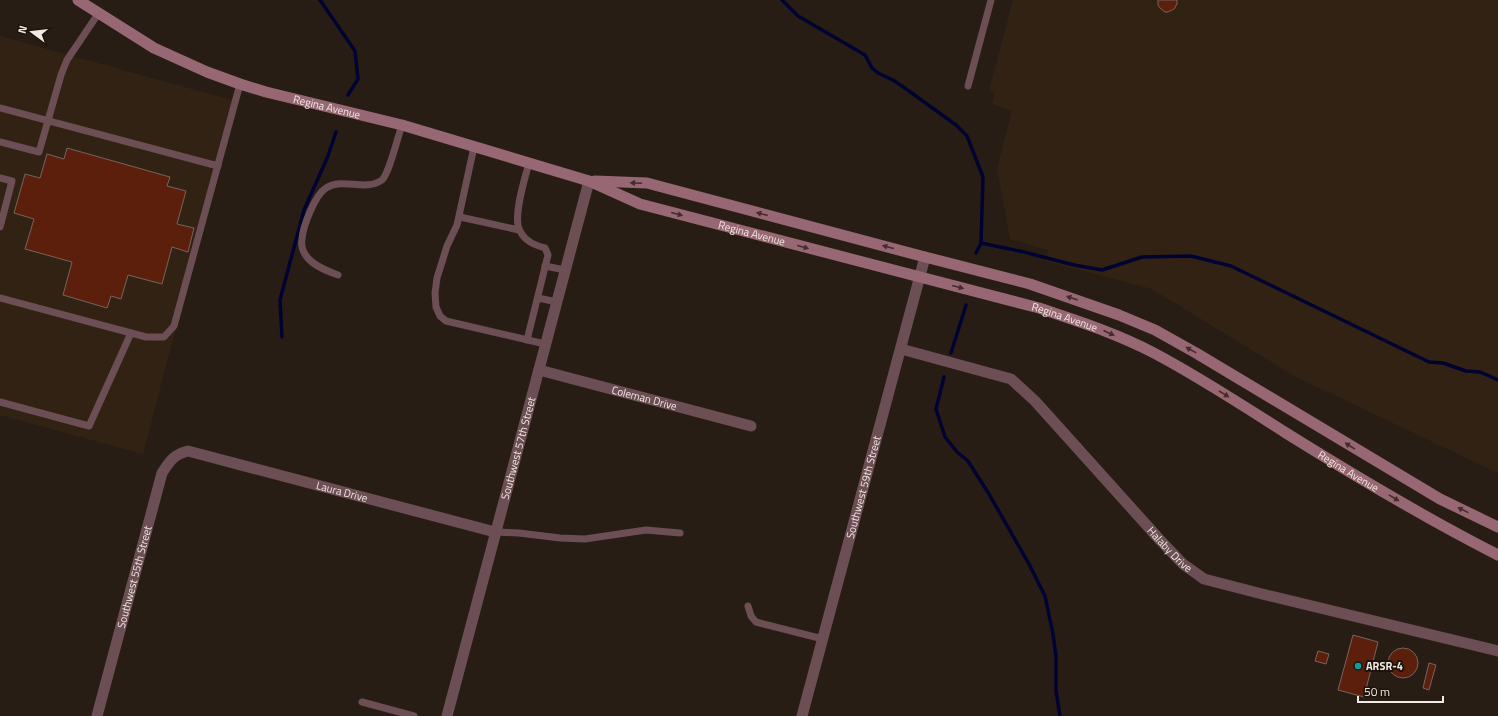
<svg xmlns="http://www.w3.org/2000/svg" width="1498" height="716" font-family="'Titillium Web',sans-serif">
	<rect width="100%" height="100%" fill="#281d14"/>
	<g fill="#322214">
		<path d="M1013,0H1498V473L1294,376L1152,289L1046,261L1048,250L1010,239L997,169L1012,111L992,104L995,94L989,90Z"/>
		<path d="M0,36L235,101L143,454L0,415Z"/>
	</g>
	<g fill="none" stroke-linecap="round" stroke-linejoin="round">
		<g stroke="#000332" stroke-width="3.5">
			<path d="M320,0L355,51L358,79L348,95"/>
			<path d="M782,0L798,16L865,55L872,68L878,73L893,80L902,86L956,125L967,136L983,177L981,243L1024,252L1074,265L1102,270L1142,257L1191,256L1231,266L1429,362L1443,363L1466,371L1480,372L1498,380"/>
			<path d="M976,253L981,243"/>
			<path d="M282,337L280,300L304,210L328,156L336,132"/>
			<path d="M951,353L966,305"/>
			<path d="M944,377L936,409L945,437L957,452L968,461L989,494L1029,564L1045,596L1053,634L1056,656V691L1060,716"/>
		</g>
	</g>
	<g fill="#5c1f0b" stroke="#76645f">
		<path d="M1158,0H1177V4L1174,9L1168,12H1165L1160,8L1158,5Z"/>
		<path d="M67,148L170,177L167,186L186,191L177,224L194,228L188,252L172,247L162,284L128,275L121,299L111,296L107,308L63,295L72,262L25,249L34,219L14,213L25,174L40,178L47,154L64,159Z"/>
		<path d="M1353,635L1378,642L1364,697L1338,690Z"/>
		<circle cx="1403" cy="663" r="15"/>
		<path d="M1318,651L1329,654L1326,664L1315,661Z"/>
		<path d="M1429,663L1436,665L1429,690L1423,688Z"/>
	</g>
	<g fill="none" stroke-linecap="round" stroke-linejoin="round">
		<g stroke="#6c4e55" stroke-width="7">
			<path d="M968,86L991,0"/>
			<path d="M0,108L218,166"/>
			<path d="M0,142L39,152L61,75L67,60L98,14"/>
			<path d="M474,147L457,225L447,246L437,278L435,293L436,307L440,316L446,321L545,344"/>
			<path d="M0,178L12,181L0,227"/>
			<path d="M460,217L519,230"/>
			<path d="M545,266L565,270"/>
			<path d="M338,275C327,271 314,266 307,257C303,252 301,245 302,239C303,226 315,195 326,188C343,177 365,192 382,180C389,174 398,136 402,125"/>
			<path d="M0,298L146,337H164L174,326L240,84"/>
			<path d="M538,298L557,302"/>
			<path d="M527,340L548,255L545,248C534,245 525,241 520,231C512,218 525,178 529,163"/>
			<path d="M0,402L89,426L131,333"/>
			<path d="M495,532L519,533L560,538L585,539L646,530L680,533"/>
			<path d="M748,606L751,616L756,622L823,639"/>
			<path d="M362,702L414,716"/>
		</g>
		<g stroke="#6c4e55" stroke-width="11">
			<path id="s1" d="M901,349L1011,379L1035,401L1160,540L1183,564L1204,579L1262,594L1498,651"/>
			<path id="s2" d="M539,370L751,426"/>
			<path id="s3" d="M97,716L162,473C170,461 173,455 188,451L495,532"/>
			<path id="s4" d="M447,716L589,181"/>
		</g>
		<path stroke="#6c4e55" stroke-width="11" id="s5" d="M802,716L925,257"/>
		<g stroke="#986774" stroke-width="11">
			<path id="s6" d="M78,0L154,48L207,72L240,84L266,92L402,125L589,181L640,204L1039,308C1077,321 1116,333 1152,352C1198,376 1242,405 1286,433C1355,476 1425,518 1498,555"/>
			<path d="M595,181L647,183L925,257L1030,284L1119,315L1155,330L1196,353L1440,499L1498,527"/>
		</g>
	</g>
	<defs><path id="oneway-solid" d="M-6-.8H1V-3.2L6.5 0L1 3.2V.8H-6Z"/></defs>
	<g fill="#432d2a">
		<use href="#oneway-solid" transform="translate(636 183) rotate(-178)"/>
		<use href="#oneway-solid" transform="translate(677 214) rotate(15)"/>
		<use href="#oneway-solid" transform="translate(762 214) rotate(-165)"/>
		<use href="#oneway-solid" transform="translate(803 247) rotate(15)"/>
		<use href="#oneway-solid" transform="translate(888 247) rotate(-165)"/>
		<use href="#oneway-solid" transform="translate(958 287) rotate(15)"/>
		<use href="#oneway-solid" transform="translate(1072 298) rotate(-161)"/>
		<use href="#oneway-solid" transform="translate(1109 333) rotate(24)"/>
		<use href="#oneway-solid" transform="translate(1191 350) rotate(-151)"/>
		<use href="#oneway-solid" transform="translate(1224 394) rotate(32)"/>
		<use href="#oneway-solid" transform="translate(1350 446) rotate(-148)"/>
		<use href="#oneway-solid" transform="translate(1394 498) rotate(31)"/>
		<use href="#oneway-solid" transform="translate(1463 510) rotate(-154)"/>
	</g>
	<circle fill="#0f9aa8" stroke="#1e140b" stroke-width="1.5" cx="1358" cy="666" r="4"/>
	<g text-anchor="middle" stroke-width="4" stroke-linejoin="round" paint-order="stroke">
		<g font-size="11" fill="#f1e9e3" stroke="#1e140b">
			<text dy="4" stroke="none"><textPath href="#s6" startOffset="273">Regina Avenue</textPath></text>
			<text dy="4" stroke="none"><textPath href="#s6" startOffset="717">Regina Avenue</textPath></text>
			<text dy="4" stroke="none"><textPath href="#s6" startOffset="1041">Regina Avenue</textPath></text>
			<text dy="4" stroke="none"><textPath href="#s2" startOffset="109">Coleman Drive</textPath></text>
			<text dy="4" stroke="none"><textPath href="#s4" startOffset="277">Southwest 57th Street</textPath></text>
			<text dy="4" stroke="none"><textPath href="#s6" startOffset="1365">Regina Avenue</textPath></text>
			<text dy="4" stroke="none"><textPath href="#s5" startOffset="237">Southwest 59th Street</textPath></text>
			<text dy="4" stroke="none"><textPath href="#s3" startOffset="446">Laura Drive</textPath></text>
			<text dy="4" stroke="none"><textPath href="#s1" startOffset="347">Halaby Drive</textPath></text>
			<text dy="4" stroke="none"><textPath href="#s3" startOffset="144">Southwest 55th Street</textPath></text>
		</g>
		<g font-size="11" font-weight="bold" fill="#f1e9e3" stroke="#1e140b" text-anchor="start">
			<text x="1366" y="670">ARSR-4</text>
		</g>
	</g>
	<g transform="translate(32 32) rotate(285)" stroke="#1e140b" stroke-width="3" paint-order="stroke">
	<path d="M0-3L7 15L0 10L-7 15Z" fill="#f1e9e3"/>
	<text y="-6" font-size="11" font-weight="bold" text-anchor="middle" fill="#f1e9e3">N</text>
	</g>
	<path d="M1358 696v6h85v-6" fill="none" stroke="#f1e9e3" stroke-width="2"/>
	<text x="1364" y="696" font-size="12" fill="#f1e9e3" stroke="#1e140b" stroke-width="3" paint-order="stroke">50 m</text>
</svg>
